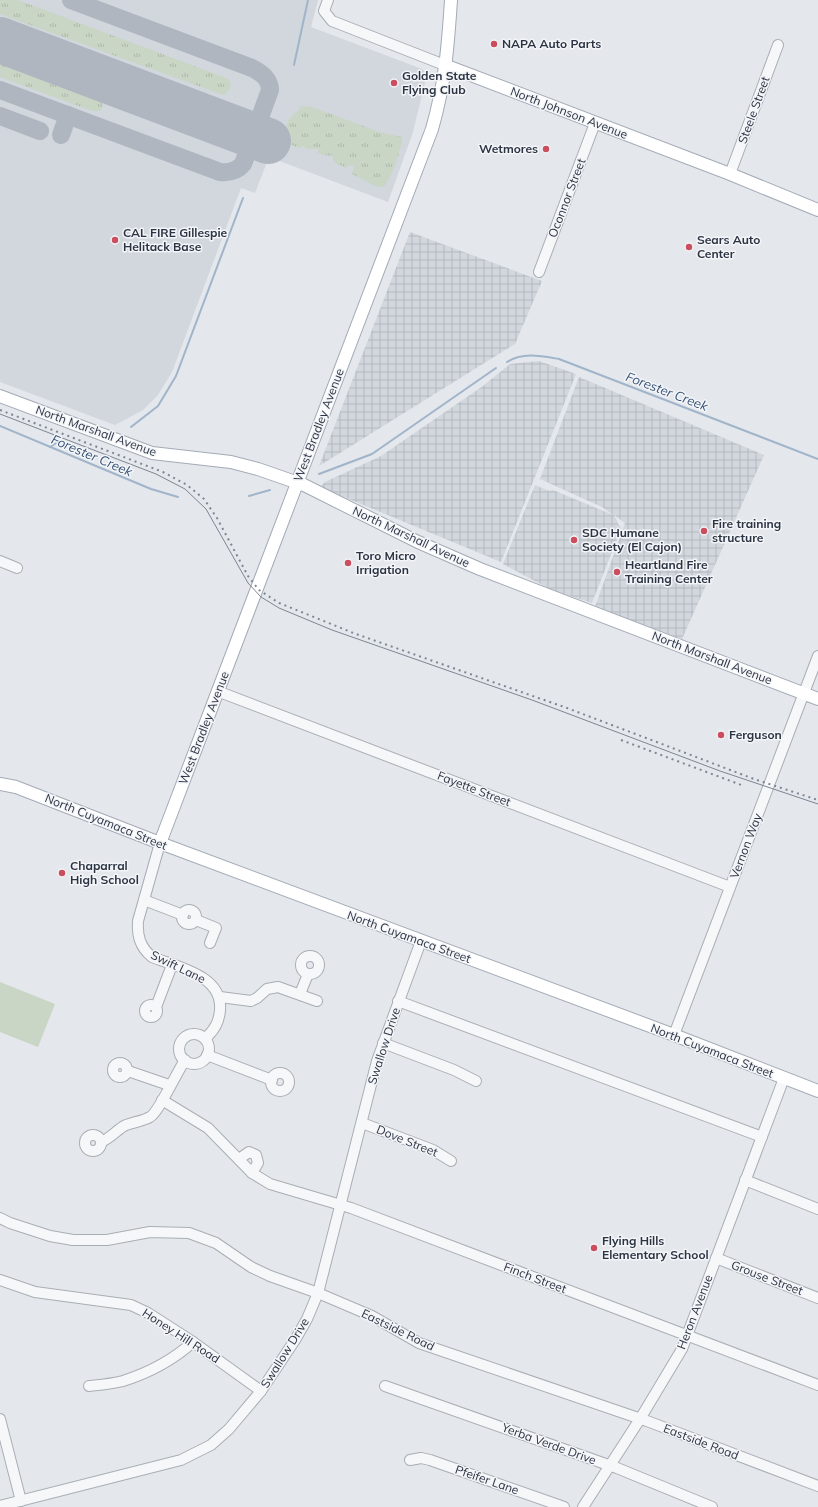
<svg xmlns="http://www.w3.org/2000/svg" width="818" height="1507" font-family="Mulish,sans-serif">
	<defs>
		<pattern id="industrial-grid" width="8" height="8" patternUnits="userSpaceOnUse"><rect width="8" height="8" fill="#d2d6dd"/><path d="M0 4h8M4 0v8" fill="none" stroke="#b4b8bf"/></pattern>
		<pattern id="grass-tufts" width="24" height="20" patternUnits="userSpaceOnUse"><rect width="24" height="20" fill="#c9d5c5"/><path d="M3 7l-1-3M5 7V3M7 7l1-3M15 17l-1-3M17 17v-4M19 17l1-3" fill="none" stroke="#adb7aa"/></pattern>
	</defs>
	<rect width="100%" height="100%" fill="#e4e7eb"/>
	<path fill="#d2d6dd" d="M0,0H318L311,27L422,69L427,74L413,132L388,202L269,157L255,193L241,188L172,372L158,395L143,410L115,425L0,382Z"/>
	<g fill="url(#industrial-grid)">
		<path d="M410,232L542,281L515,344L319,466Z"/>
		<path d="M539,361L576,374L501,562L320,487L325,482L381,456L483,386L510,364Z"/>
		<path d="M579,377L764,455L682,639L595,607L625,523L614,515L621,529L592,603L552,590L503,564L535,485L549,491L553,490L613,515L602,507L540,479Z"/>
	</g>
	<g fill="url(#grass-tufts)">
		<path d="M0,0H18L221,76L228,79L231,84C230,89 228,93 223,95L0,14Z"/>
		<path d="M0,62L97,99L102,103L103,106L100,111H92L0,77Z"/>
		<path d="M301,106L312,107L379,132L402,137C403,145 391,181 384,186C382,187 379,187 377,187L352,174L354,166L348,165L347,168L335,163L331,154L329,156L317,153L319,149H308L303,146L299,148L281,141C284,133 286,125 290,118C294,113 299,112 301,106Z"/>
	</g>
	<path fill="#c9d5c5" d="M0,982L55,1004L38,1047L0,1032Z"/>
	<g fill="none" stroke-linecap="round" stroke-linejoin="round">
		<g stroke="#a0b4ca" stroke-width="2">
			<path d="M294,65L308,0"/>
			<path d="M507,362C523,352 541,356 559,359L818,459"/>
			<path d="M0,426L151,489L178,497"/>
			<path d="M131,427L158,406L176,376L243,198"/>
			<path d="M50,447L58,442"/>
			<path d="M319,474L372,454L496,368"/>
			<path d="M249,496L270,490"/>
		</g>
		<g stroke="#b0b6c0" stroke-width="18">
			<path d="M0,90L220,172C229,173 237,171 243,164L270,90C270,79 262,73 252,68L71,0"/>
			<path d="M0,116L40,131"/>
			<path d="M61,135L68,115"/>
		</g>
		<path stroke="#b0b6c0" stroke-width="46" d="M0,40L268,141"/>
		<g stroke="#a9aeb5" stroke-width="12">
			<g id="minor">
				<path d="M328,0L324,11L332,21L447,66"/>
				<path d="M730,174L778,45"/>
				<path d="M539,272L595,123"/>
				<path d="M0,561L17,568"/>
				<path d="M217,691L730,887"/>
				<path d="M160,843L138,921C137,936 140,947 152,957C177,967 223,975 220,1010C219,1023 214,1030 205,1039"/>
				<path d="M144,900L183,915"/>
				<circle cx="189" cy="917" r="7"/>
				<path d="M196,920L216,928L210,943"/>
				<circle cx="310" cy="965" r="9"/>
				<path d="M300,994L308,974"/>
				<path d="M220,997L251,1001L257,998L267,989L278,987L317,1001"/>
				<path d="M398,1001L762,1137"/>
				<circle cx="151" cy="1011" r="6"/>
				<path d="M156,1007L172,965"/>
				<circle cx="194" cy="1049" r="15"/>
				<path d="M674,1035L818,656"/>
				<path d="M383,1043L454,1070L476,1081"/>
				<path d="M207,1055L272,1080"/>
				<circle cx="120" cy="1070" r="7"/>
				<path d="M128,1071L169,1085"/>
				<circle cx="280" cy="1082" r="9"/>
				<path d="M162,1100L208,1128L252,1173L270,1184L351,1208L818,1385"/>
				<path d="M362,1123L433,1150L451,1161"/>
				<circle cx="93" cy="1143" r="8"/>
				<path d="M101,1142C113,1137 117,1129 126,1125C134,1122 143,1121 150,1117C158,1113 177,1072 185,1060"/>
				<path d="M239,1159L249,1152L256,1155L258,1163L252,1173"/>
				<path d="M745,1180L818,1209"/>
				<path d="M0,1218L10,1223L50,1236L73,1240H107L150,1232L189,1233L216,1243L251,1267L270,1276L318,1293L372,1316L419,1343L647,1421L818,1486"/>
				<path d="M716,1258L818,1298"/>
				<path d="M0,1280L35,1292L131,1305L148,1313L193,1342L261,1391"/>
				<path d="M89,1386C99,1385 112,1384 123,1381C148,1373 173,1360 193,1342"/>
				<path d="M385,1386L617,1468L712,1507"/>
				<path d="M0,1419L21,1501"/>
				<path d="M410,1460L421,1458L430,1460L564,1507"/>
				<path d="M0,1506L181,1460L211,1445L229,1429L261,1391L295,1340L307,1319L318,1293L377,1061L421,941"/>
				<path d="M583,1507L640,1419L682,1349L784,1078"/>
			</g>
		</g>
		<g stroke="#a3abb7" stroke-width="14">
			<g id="major">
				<path d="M447,66L730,174L818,210"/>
				<path d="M0,396L152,453L231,462L258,469L304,485L418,542L480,569L818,699"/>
				<path d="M0,784L16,787L160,843L674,1035L818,1091"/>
				<path d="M160,843L432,129C445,84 448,46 451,0"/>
			</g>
		</g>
		<use href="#minor" stroke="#f6f7f9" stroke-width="10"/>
		<use href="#major" stroke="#fff" stroke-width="12"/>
		<path stroke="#7d8694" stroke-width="1" d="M0,414L156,474L185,489L206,509L248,583L261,597L279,608L332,630L532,700L720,771L818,804"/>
		<g stroke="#7d8694" stroke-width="2" stroke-dasharray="2 4" stroke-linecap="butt">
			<path d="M0,410L163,472L187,485L204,499L217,518L248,576L259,590L279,603L356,634L567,708L754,779L818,800"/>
			<path d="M621,740L744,786"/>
		</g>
	</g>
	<g fill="#cb4e5f" stroke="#f3f5f8" stroke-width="1.5">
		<circle cx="494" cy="44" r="4"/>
		<circle cx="394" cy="83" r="4"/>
		<circle cx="546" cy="149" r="4"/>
		<circle cx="115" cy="240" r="4"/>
		<circle cx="689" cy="247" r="4"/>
		<circle cx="704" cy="531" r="4"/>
		<circle cx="574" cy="540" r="4"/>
		<circle cx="348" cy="563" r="4"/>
		<circle cx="617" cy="572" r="4"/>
		<circle cx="721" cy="735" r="4"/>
		<circle cx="62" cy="873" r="4"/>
		<circle cx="594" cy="1248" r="4"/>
	</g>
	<g text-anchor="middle" stroke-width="3" stroke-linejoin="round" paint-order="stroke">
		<g font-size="12" font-weight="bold" fill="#2c3443" stroke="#f3f5f8" text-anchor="start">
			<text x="502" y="48">NAPA Auto Parts</text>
			<text x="402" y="80">Golden State<tspan x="402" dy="14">Flying Club</tspan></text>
			<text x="538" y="153" text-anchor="end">Wetmores</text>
			<text x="123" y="237">CAL FIRE Gillespie<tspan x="123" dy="14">Helitack Base</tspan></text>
			<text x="697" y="244">Sears Auto<tspan x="697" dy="14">Center</tspan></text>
			<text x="712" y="528">Fire training<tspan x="712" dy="14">structure</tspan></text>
			<text x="582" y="537">SDC Humane<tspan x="582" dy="14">Society (El Cajon)</tspan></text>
			<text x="356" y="560">Toro Micro<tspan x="356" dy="14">Irrigation</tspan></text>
			<text x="625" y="569">Heartland Fire<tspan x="625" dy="14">Training Center</tspan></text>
			<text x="729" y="739">Ferguson</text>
			<text x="70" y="870">Chaparral<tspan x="70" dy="14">High School</tspan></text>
			<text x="602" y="1245">Flying Hills<tspan x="602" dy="14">Elementary School</tspan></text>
		</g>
		<g font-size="12" fill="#2c3443" stroke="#f3f5f8">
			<text transform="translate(754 110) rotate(-70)" y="4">Steele Street</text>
			<text transform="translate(569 113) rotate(21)" y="4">North Johnson Avenue</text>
			<text transform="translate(567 198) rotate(-69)" y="4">Oconnor Street</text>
			<text transform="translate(319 425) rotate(-69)" y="4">West Bradley Avenue</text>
			<text transform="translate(96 431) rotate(20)" y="4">North Marshall Avenue</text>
			<text transform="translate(411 537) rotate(25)" y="4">North Marshall Avenue</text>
			<text transform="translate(712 658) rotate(21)" y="4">North Marshall Avenue</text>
			<text transform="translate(204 728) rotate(-69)" y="4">West Bradley Avenue</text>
			<text transform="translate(474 789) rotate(21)" y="4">Fayette Street</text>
			<text transform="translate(106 822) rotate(22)" y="4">North Cuyamaca Street</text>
			<text transform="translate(746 846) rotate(-69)" y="4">Vernon Way</text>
			<text transform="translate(409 937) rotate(20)" y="4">North Cuyamaca Street</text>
			<text transform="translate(178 967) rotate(26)" y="4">Swift Lane</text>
			<text transform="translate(384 1046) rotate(-72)" y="4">Swallow Drive</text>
			<text transform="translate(712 1051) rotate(21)" y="4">North Cuyamaca Street</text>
			<text transform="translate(407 1141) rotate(22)" y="4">Dove Street</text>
			<text transform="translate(535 1278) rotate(21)" y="4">Finch Street</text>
			<text transform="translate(767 1278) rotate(21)" y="4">Grouse Street</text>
			<text transform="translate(695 1312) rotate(-69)" y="4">Heron Avenue</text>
			<text transform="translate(398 1330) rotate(26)" y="4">Eastside Road</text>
			<text transform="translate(181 1336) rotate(33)" y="4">Honey Hill Road</text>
			<text transform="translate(285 1353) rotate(-58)" y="4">Swallow Drive</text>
			<text transform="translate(701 1442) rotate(21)" y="4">Eastside Road</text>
			<text transform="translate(549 1444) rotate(20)" y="4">Yerba Verde Drive</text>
			<text transform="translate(487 1480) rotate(19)" y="4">Pfeifer Lane</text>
		</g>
		<g font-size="13" font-style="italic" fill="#365276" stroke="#f3f5f8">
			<text transform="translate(667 391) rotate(21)" y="5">Forester Creek</text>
			<text transform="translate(92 455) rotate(23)" y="5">Forester Creek</text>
		</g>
	</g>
</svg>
